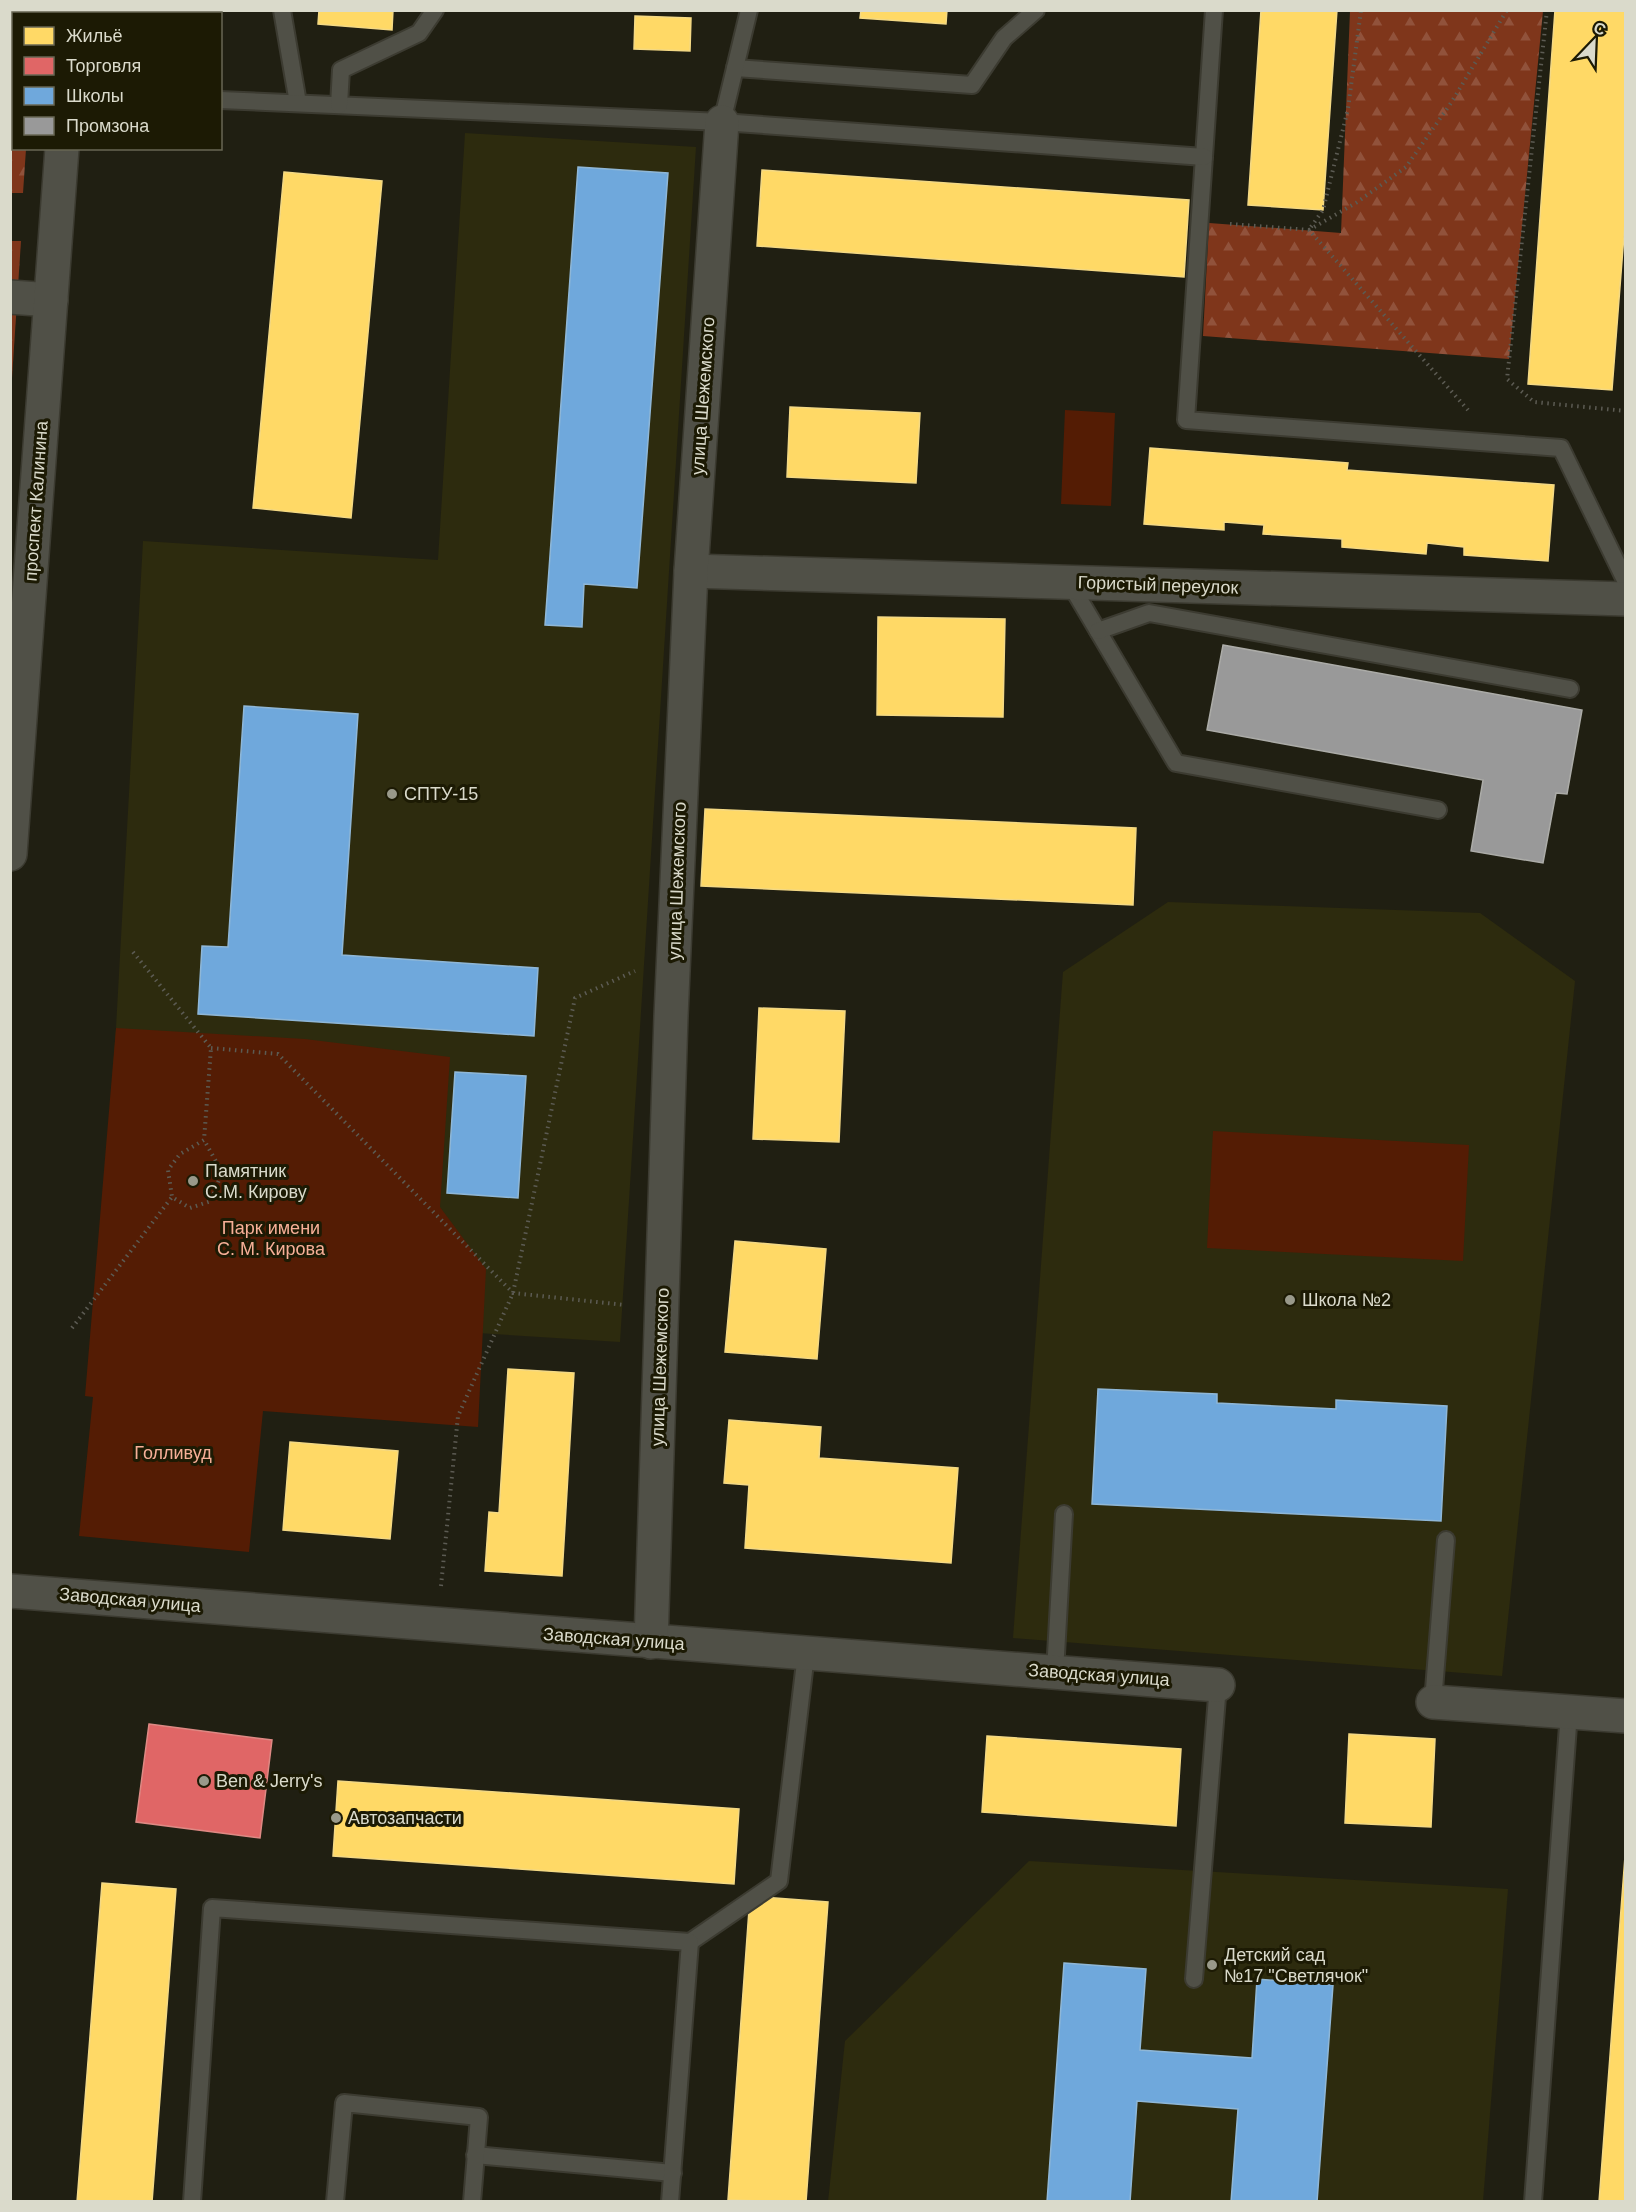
<svg xmlns="http://www.w3.org/2000/svg" width="1636" height="2212" font-family="Arial,sans-serif">
	<defs>
		<pattern id="forest-firs" width="22" height="20" patternUnits="userSpaceOnUse" patternTransform="scale(1.5)"><rect width="22" height="20" fill="#7f361b"/><path d="M5 1l3.5 6h-7zM16 11l3.5 6h-7z" fill="#91523b"/></pattern>
	</defs>
	<rect width="100%" height="100%" fill="#201f12"/>
	<g fill="#2d2b0e">
		<path d="M465,133L696,147L620,1342L95,1309L116,1028L143,541L438,560Z"/>
		<path d="M1168,902L1480,913L1575,981L1502,1676L1013,1638L1063,972Z"/>
		<path d="M1029,1861L1508,1889L1483,2201L828,2202L845,2041Z"/>
	</g>
	<g fill="url(#forest-firs)">
		<path d="M10,11H35V13L14,14V148L26,149L23,193H11Z"/>
		<path d="M1350,11H1543L1509,359L1203,336L1209,223L1341,233Z"/>
		<path d="M10,241H21L11,393Z"/>
	</g>
	<g fill="#541c04">
		<path d="M1065,410L1115,413L1111,506L1061,504Z"/>
		<path d="M116,1028L305,1039L450,1057L440,1207L486,1269L478,1427L263,1411L249,1552L79,1536L93,1397L85,1396Z"/>
		<path d="M1213,1131L1469,1145L1463,1261L1207,1248Z"/>
	</g>
	<g fill="#ffd966" stroke="#f4d984" stroke-width="1.5">
		<path d="M319,10H393L392,30L318,24Z"/>
		<path d="M861,10H947L946,24L860,18Z"/>
		<path d="M1261,10H1337L1323,210L1248,205Z"/>
		<path d="M1555,10H1626V209L1612,390L1528,384Z"/>
		<path d="M635,16L691,18L690,51L634,49Z"/>
		<path d="M762,170L1189,200L1184,277L757,246Z"/>
		<path d="M284,172L382,181L351,518L253,508Z"/>
		<path d="M790,407L920,413L916,483L787,477Z"/>
		<path d="M1150,448L1348,463L1347,470L1554,485L1548,561L1464,555V547L1427,543L1426,554L1342,547V539L1263,534L1264,525L1224,522V530L1144,524Z"/>
		<path d="M878,617L1005,619L1003,717L877,715Z"/>
		<path d="M705,809L1136,828L1133,905L701,886Z"/>
		<path d="M759,1008L845,1011L839,1142L753,1139Z"/>
		<path d="M735,1241L826,1249L817,1359L725,1352Z"/>
		<path d="M508,1369L574,1373L562,1576L485,1571L489,1512L499,1513Z"/>
		<path d="M729,1420L821,1427L819,1458L958,1468L951,1563L745,1548L749,1485L724,1483Z"/>
		<path d="M290,1442L398,1451L390,1539L283,1530Z"/>
		<path d="M1349,1734L1435,1739L1431,1827L1345,1823Z"/>
		<path d="M987,1736L1181,1749L1176,1826L982,1812Z"/>
		<path d="M338,1781L739,1809L734,1884L333,1856Z"/>
		<path d="M1626,1843V2202H1599Z"/>
		<path d="M102,1883L176,1889L152,2202H77Z"/>
		<path d="M750,1896L828,1902L806,2202L728,2200Z"/>
	</g>
	<path fill="#e06666" stroke="#de8984" stroke-width="1.5" d="M149,1724L272,1740L260,1838L136,1822Z"/>
	<g fill="#6fa8dc" stroke="#8fb7d7" stroke-width="1.5">
		<path d="M578,167L668,173L637,588L584,584L582,627L545,625Z"/>
		<path d="M244,706L358,714L342,955L538,968L534,1036L198,1014L202,946L228,947Z"/>
		<path d="M455,1072L526,1076L518,1198L447,1193Z"/>
		<path d="M1098,1389L1217,1394V1403L1336,1409V1400L1447,1406L1441,1521L1092,1504Z"/>
		<path d="M1064,1963L1146,1969L1140,2050L1252,2058L1257,1979L1333,1985L1317,2202H1231L1238,2109L1137,2101L1130,2202H1047Z"/>
	</g>
	<path fill="#999" stroke="#acaca8" stroke-width="1.5" d="M1223,645L1582,710L1567,794L1556,793L1543,863L1471,851L1483,780L1207,730Z"/>
	<g fill="none" stroke-linecap="round" stroke-linejoin="round">
		<g stroke="#3c3b31" stroke-width="20">
			<g id="lane">
				<path d="M282,10L298,103"/>
				<path d="M1214,10L1186,420L1561,448L1626,582"/>
				<path d="M735,68L972,85L1004,38L1036,10"/>
				<path d="M220,100L722,122L1204,157"/>
				<path d="M339,105L341,70L419,33L435,10"/>
				<path d="M722,122L749,10"/>
				<path d="M1069,582L1176,763L1438,810"/>
				<path d="M1098,631L1149,613L1570,689"/>
				<path d="M1055,1672L1064,1514"/>
				<path d="M1433,1702L1446,1540"/>
				<path d="M690,1942L779,1881L806,1654"/>
				<path d="M1194,1979L1218,1685"/>
				<path d="M475,2155L673,2173"/>
				<path d="M192,2202L212,1908L690,1942L670,2202"/>
				<path d="M335,2202L344,2103L479,2117L472,2202"/>
				<path d="M1533,2202L1569,1712"/>
			</g>
		</g>
		<g stroke="#3c3b31" stroke-width="36">
			<g id="street">
				<path d="M71,14L72,10"/>
				<path d="M10,297L51,300"/>
				<path d="M691,571L1626,599"/>
				<path d="M10,854L62,148"/>
				<path d="M10,1591L1218,1685"/>
				<path d="M651,1642L671,1016L691,571L722,122"/>
				<path d="M1433,1702L1626,1716"/>
			</g>
		</g>
		<g stroke="#5c5b53" stroke-width="4" stroke-dasharray="1.5 4.5" stroke-linecap="butt">
			<path d="M1547,10L1507,379L1534,402L1626,411"/>
			<path d="M1230,224L1309,230L1468,410"/>
			<path d="M1311,227L1323,210L1348,109L1361,10"/>
			<path d="M1309,230L1356,203L1406,167L1451,103L1507,10"/>
			<path d="M133,952L211,1048L204,1140"/>
			<path d="M211,1048L278,1054L513,1293L625,1305"/>
			<path d="M72,1328L172,1197L190,1208L211,1201L222,1172L204,1140L180,1154L168,1170L172,1197"/>
			<path d="M441,1586L458,1416L513,1293L575,998L635,971"/>
		</g>
		<use href="#lane" stroke="#505047" stroke-width="16"/>
		<use href="#street" stroke="#505047" stroke-width="33"/>
	</g>
	<g fill="#99998a" stroke="#1c1a04" stroke-width="2">
		<circle cx="392" cy="794" r="6"/>
		<circle cx="193" cy="1181" r="6"/>
		<circle cx="1290" cy="1300" r="6"/>
		<circle cx="204" cy="1781" r="6"/>
		<circle cx="336" cy="1818" r="6"/>
		<circle cx="1212" cy="1965" r="6"/>
	</g>
	<g text-anchor="middle" stroke-width="6" stroke-linejoin="round" paint-order="stroke">
		<g font-size="18" fill="#dadacb" stroke="#1c1a04">
			<text transform="translate(703 396) rotate(-86)" y="6">улица Шежемского</text>
			<text transform="translate(36 501) rotate(-86)" y="6">проспект Калинина</text>
			<text transform="translate(1158 585) rotate(2)" y="6">Гористый переулок</text>
			<text transform="translate(677 881) rotate(-88)" y="6">улица Шежемского</text>
			<text transform="translate(660 1367) rotate(-88)" y="6">улица Шежемского</text>
			<text transform="translate(130 1600) rotate(5)" y="6">Заводская улица</text>
			<text transform="translate(614 1639) rotate(4)" y="6">Заводская улица</text>
			<text transform="translate(1099 1675) rotate(4)" y="6">Заводская улица</text>
		</g>
		<g font-size="18" fill="#dadacb" stroke="#1c1a04" text-anchor="start">
			<text x="404" y="800">СПТУ-15</text>
			<text x="205" y="1177">Памятник<tspan x="205" dy="21">С.М. Кирову</tspan></text>
			<text x="1302" y="1306">Школа №2</text>
			<text x="216" y="1787">Ben &amp; Jerry's</text>
			<text x="348" y="1824">Автозапчасти</text>
			<text x="1224" y="1961">Детский сад<tspan x="1224" dy="21">№17 "Светлячок"</tspan></text>
		</g>
		<g font-size="18" fill="#f7af97" stroke="#1c1a04">
			<text x="271" y="1234">Парк имени<tspan x="271" dy="21">С. М. Кирова</tspan></text>
			<text x="173" y="1459">Голливуд</text>
		</g>
	</g>
	<rect width="1636" height="2212" fill="none" stroke="#dadacb" stroke-width="24"/>
	<rect x="12" y="12" width="210" height="138" fill="#1c1a04" stroke="#686754" stroke-width="1.5"/>
	<rect x="24" y="27" width="30" height="18" fill="#ffd966" stroke="#686754" stroke-width="1.5"/>
	<text x="66" y="42" font-size="18" fill="#dadacb">Жильё</text>
	<rect x="24" y="57" width="30" height="18" fill="#e06666" stroke="#686754" stroke-width="1.5"/>
	<text x="66" y="72" font-size="18" fill="#dadacb">Торговля</text>
	<rect x="24" y="87" width="30" height="18" fill="#6fa8dc" stroke="#686754" stroke-width="1.5"/>
	<text x="66" y="102" font-size="18" fill="#dadacb">Школы</text>
	<rect x="24" y="117" width="30" height="18" fill="#999999" stroke="#686754" stroke-width="1.5"/>
	<text x="66" y="132" font-size="18" fill="#dadacb">Промзона</text>
	<g transform="translate(1594 42) rotate(23)" stroke="#1c1a04" stroke-width="4.5" paint-order="stroke">
	<path d="M0-4.5L10 22L0 15L-10 22Z" fill="#dadacb"/>
	<text y="-9" font-size="16" font-weight="bold" text-anchor="middle" fill="#dadacb">С</text>
	</g>
</svg>
